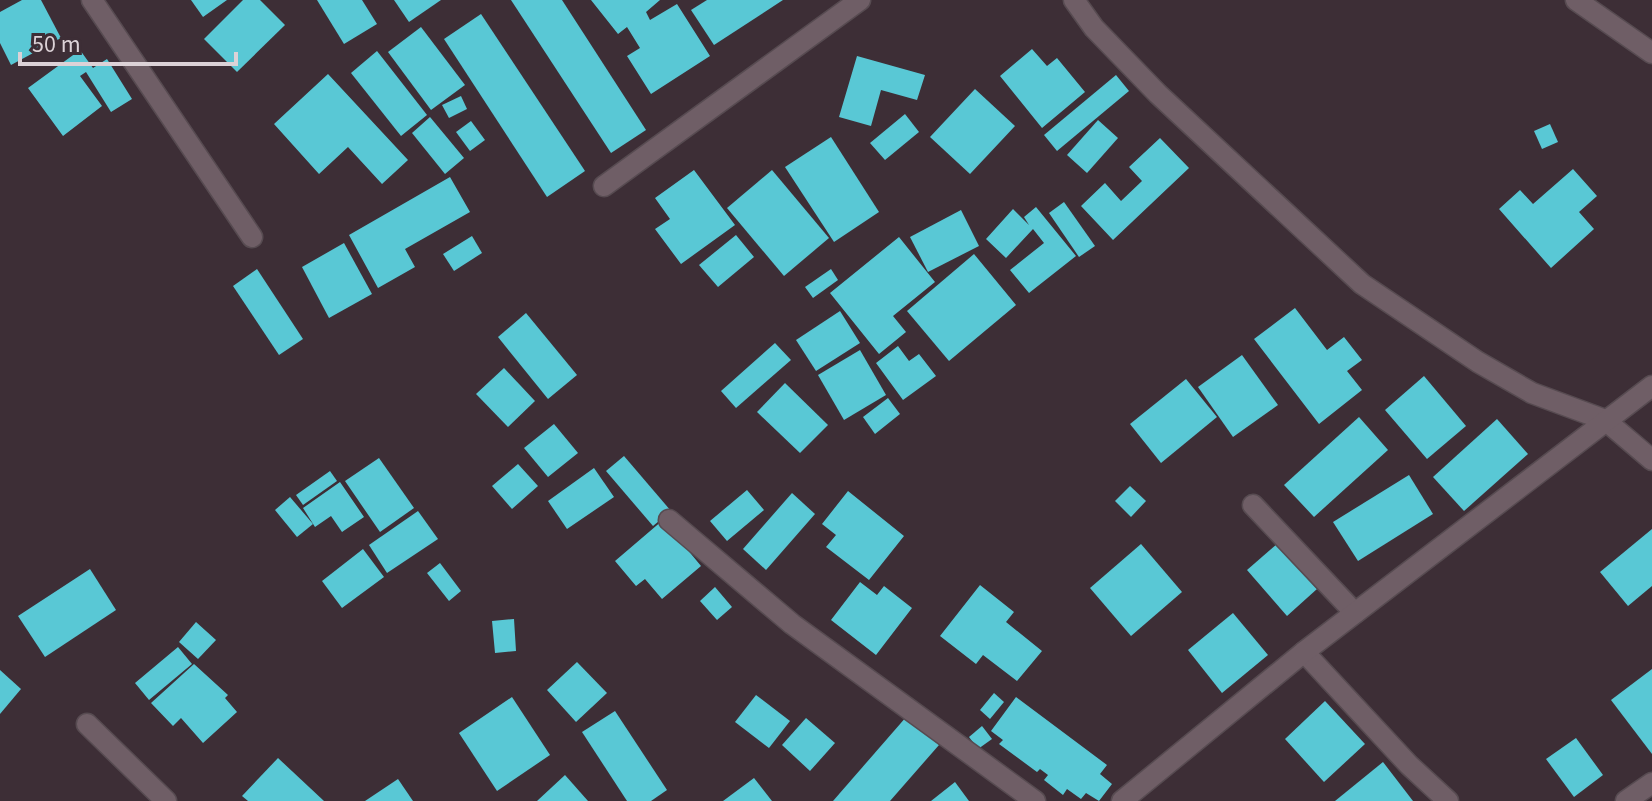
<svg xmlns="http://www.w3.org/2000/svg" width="1652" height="801" font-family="'Source Sans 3',sans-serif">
	<rect width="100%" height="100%" fill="#3d2e36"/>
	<g fill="#59c8d5">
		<path d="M22,0H41L61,38L11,65L0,43V12Z"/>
		<path d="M191,0H227L203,17Z"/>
		<path d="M243,0H260L285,25L237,72L204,39Z"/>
		<path d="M317,0H362L377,24L344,44Z"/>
		<path d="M394,0H441L409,22Z"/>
		<path d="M511,0H562L646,130L611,153Z"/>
		<path d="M591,0H660L646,12L650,20L677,4L710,56L651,94L627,56L640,48L627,27L618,34Z"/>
		<path d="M707,0H783L714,45L691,10Z"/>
		<path d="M481,14L585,171L547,197L444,39Z"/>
		<path d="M421,27L465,85L431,110L388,52Z"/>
		<path d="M1032,49L1047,66L1057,58L1085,92L1042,128L1000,76Z"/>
		<path d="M80,50L93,68L107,59L132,99L111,112L86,72L80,76L102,106L63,136L28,88Z"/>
		<path d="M377,51L427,115L401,136L351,73Z"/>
		<path d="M857,56L925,75L917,100L881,90L871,126L839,117Z"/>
		<path d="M328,74L408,160L382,184L348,147L319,174L274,124Z"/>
		<path d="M1116,75L1129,91L1057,151L1044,135Z"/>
		<path d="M975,89L1015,126L970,174L930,137Z"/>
		<path d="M461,96L467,109L449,118L442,105Z"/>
		<path d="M905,114L919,132L885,160L870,143Z"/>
		<path d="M430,117L464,158L445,174L412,133Z"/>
		<path d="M1098,120L1118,138L1087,173L1067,155Z"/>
		<path d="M471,121L485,140L470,151L456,132Z"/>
		<path d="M1550,124L1558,142L1542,149L1534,131Z"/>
		<path d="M831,137L879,212L834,242L785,167Z"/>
		<path d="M1160,138L1189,168L1113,240L1081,206L1105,183L1121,201L1142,181L1129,167Z"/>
		<path d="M1573,169L1597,196L1579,212L1594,229L1551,268L1499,209L1520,190L1533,204Z"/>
		<path d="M694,170L735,225L681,264L655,229L670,219L655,198Z"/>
		<path d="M772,170L829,238L784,276L727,208Z"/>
		<path d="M450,177L470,212L405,249L415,267L378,288L349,235Z"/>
		<path d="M1064,202L1095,246L1079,257L1049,213Z"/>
		<path d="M1036,207L1076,256L1029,293L1010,270L1044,243L1033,229L1006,258L986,239L1013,209L1029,225L1024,217Z"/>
		<path d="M961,210L979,246L928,272L910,237Z"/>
		<path d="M736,235L754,257L718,287L699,265Z"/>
		<path d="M472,236L482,253L454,271L443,254Z"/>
		<path d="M899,237L935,282L893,316L906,332L879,354L830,293Z"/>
		<path d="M344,243L372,294L329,318L302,267Z"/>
		<path d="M974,254L1016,305L949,361L907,311Z"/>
		<path d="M257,269L303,339L279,355L233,286Z"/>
		<path d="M831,269L838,280L813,298L805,287Z"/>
		<path d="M1295,308L1327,350L1344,337L1362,360L1347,371L1362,390L1319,424L1254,339Z"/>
		<path d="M840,311L860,343L816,371L796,340Z"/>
		<path d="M526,313L577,375L548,399L498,337Z"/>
		<path d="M775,343L791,360L736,408L721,391Z"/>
		<path d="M898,346L909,361L919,354L936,376L903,400L876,363Z"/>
		<path d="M860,350L886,395L844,420L818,375Z"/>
		<path d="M1242,355L1278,405L1233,437L1198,387Z"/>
		<path d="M504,368L535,401L508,427L476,394Z"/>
		<path d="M1424,376L1466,426L1427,459L1385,410Z"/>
		<path d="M1186,379L1217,417L1161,463L1130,424Z"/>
		<path d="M785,383L828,425L800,453L757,412Z"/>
		<path d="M888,398L900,414L875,434L863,417Z"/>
		<path d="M1359,417L1388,450L1314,517L1284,485Z"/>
		<path d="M1497,419L1528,454L1464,511L1433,477Z"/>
		<path d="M554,424L578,453L548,477L524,448Z"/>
		<path d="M624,456L671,511L653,526L606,471Z"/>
		<path d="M379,458L414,508L380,532L345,481Z"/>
		<path d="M518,464L538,486L512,509L492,486Z"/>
		<path d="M594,468L614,497L567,529L548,501Z"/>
		<path d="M330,471L337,481L303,505L296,495Z"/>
		<path d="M1409,475L1433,514L1358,561L1333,522Z"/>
		<path d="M340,482L364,517L342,532L331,516L315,527L303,508Z"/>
		<path d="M1130,486L1146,501L1131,517L1115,501Z"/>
		<path d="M747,490L764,510L727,541L710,521Z"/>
		<path d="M848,491L904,536L869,580L826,547L836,535L822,524Z"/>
		<path d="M792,493L815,514L766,570L743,549Z"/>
		<path d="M290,497L313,524L297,537L275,510Z"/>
		<path d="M418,511L438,539L387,573L369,545Z"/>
		<path d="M663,520L701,566L662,599L645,579L636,586L615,561Z"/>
		<path d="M1652,529V586L1628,606L1600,572Z"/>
		<path d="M1141,544L1182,592L1131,636L1090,588Z"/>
		<path d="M1277,544L1317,589L1287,616L1247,570Z"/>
		<path d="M363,549L384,577L342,608L322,581Z"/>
		<path d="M440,563L461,591L449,601L427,573Z"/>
		<path d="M90,569L116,610L45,657L18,616Z"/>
		<path d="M860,582L877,595L884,586L912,608L876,655L831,620Z"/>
		<path d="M980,585L1014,612L1006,622L1042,651L1017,681L983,655L976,664L940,636Z"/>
		<path d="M715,587L732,607L717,620L700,601Z"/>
		<path d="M1233,613L1268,655L1222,693L1188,650Z"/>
		<path d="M514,619L516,651L495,653L492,621Z"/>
		<path d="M196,622L216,640L198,659L179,642Z"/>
		<path d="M178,647L192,664L149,700L135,683Z"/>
		<path d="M577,662L607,693L576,722L547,690Z"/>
		<path d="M194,664L228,695L225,698L237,712L203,743L181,718L173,726L151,703Z"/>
		<path d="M1652,669V754L1611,700Z"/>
		<path d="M0,670L21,689L0,714Z"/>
		<path d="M994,693L1004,702L990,719L980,710Z"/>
		<path d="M756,695L790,721L769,748L735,722Z"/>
		<path d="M512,697L550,755L497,791L459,733Z"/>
		<path d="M1016,697L1107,765L1100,774L1112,784L1099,801L1086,793L1081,799L1067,789L1063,795L1044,780L1048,775L1040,769L1037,772L999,744L1003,740L991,731Z"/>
		<path d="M1325,701L1365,744L1324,782L1285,739Z"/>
		<path d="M615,711L667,790L651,801H627L582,732Z"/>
		<path d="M907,716L939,745L890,801H833Z"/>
		<path d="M806,718L835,743L810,771L782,745Z"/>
		<path d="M982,726L992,739L978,749L969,737Z"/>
		<path d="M1576,738L1603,775L1574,797L1546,759Z"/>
		<path d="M278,758L324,801H248L242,796Z"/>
		<path d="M1383,762L1413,801H1335Z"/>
		<path d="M565,775L588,801H537Z"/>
		<path d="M754,778L772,801H723Z"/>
		<path d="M398,779L413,801H365Z"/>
		<path d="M955,782L969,801H931Z"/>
	</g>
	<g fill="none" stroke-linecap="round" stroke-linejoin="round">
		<g stroke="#574b51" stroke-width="23">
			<g id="minor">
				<path d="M92,0L252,237"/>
				<path d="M1074,0L1094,28L1158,94L1362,284L1478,362L1532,393L1605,420L1652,460"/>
				<path d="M1576,0L1652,53"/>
				<path d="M604,186L860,0"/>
				<path d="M1253,505L1355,613"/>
				<path d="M669,520L792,624L1035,801"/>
				<path d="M1304,652L1409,765L1448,801"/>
				<path d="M87,724L166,801"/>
				<path d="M1122,801L1304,652L1652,386"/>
				<path d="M1626,801L1652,783"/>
			</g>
		</g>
		<use href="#minor" stroke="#6f5e66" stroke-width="20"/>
	</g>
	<path d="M20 52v12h216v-12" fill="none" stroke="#dcd2d7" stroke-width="4"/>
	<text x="32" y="52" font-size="24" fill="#dcd2d7" stroke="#3d2e36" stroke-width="6" paint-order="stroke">50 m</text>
</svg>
